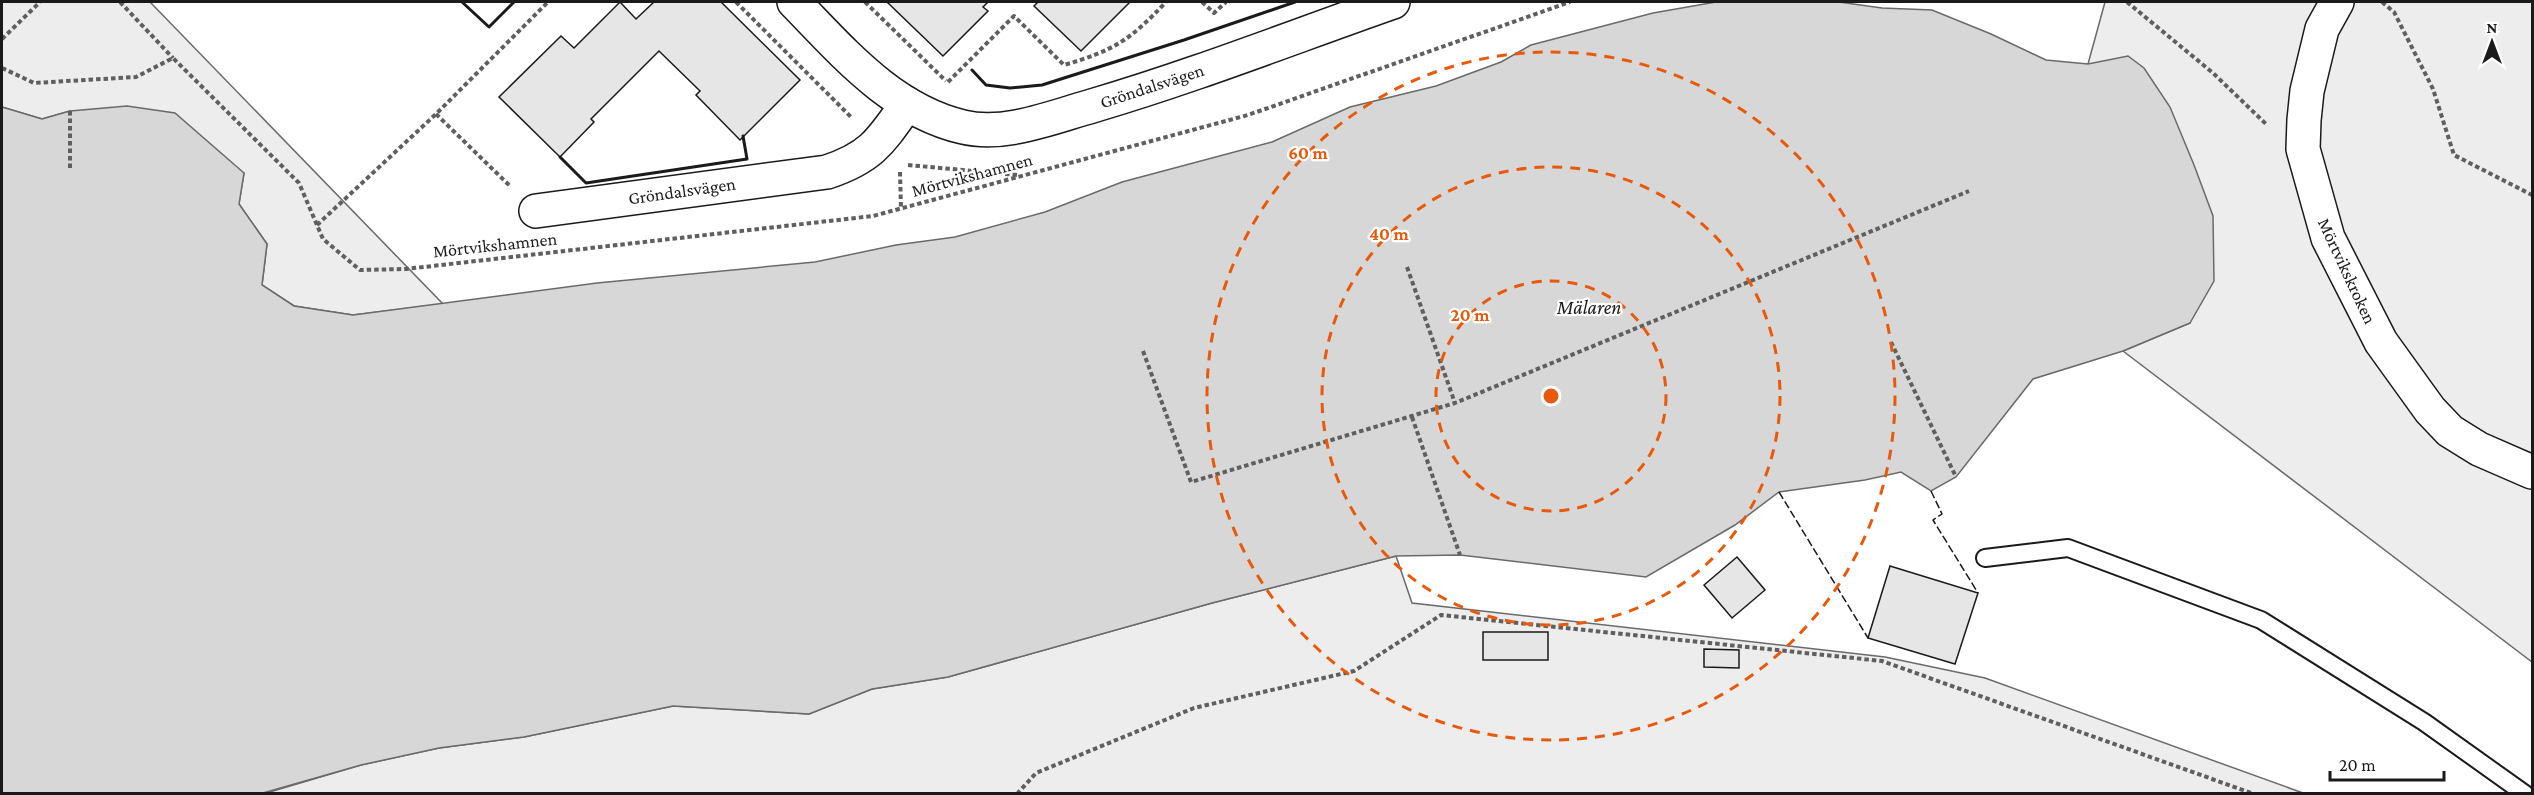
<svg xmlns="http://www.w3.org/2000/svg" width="2534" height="795" font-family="'Crimson Pro',serif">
	<rect width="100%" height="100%" fill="#fff"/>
	<g fill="#ededed" stroke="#6a6a6a" stroke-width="1.5">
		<path d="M2,2H150L443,304L353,315L294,306L262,285L267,244L239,204L244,173L70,111L42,119L2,107Z"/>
		<path d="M2105,2H2532V662L2123,351L2190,323L2088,64Z"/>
		<path d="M1396,556L1412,603L1885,657L1985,678L2303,793L263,794L361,765L439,748L524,737L673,706L809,714L872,689L948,677L1212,603Z"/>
	</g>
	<path fill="#d7d7d7" stroke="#6a6a6a" stroke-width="1.5" d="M1716,2H1839L1882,8L1932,10L1991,34L2046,60L2088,64L2128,56L2144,68L2170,107L2194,165L2213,216L2214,281L2190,323L2123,351L2033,379L1956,477L1931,491L1901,472L1865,480L1779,492L1735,525L1646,577L1460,555L1396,556L1212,603L948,677L872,689L809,714L673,706L524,737L439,748L361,765L263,793H2V107L42,119L70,111L127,106L175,113L244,173L239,204L267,244L262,285L294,306L353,315L597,283L815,262L896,245L955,237L1045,212L1122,182L1272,142L1350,107L1436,86L1501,62L1531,45L1653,13Z"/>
	<g fill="#e6e6e6" stroke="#1a1a1a" stroke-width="1.5">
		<path d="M620,2L636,19L654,2H721L800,80L740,140L696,95L700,91L659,51L591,119L594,122L560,157L499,97L561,36L574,48Z"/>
		<path d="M887,2H988L983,7L988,11L943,56Z"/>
		<path d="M1038,2H1130L1081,51L1034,6Z"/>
		<path d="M1737,557L1765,590L1732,618L1704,585Z"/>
		<path d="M1890,566L1978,593L1955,664L1868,638Z"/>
		<rect x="1483" y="632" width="65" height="28"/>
		<path d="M1704,649L1739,650V668L1704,667Z"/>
	</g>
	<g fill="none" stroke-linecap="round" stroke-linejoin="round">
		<g stroke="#1a1a1a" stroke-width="20">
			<path id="service" d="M1985,558L2068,548L2261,620L2424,722L2525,794"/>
		</g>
		<g stroke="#1a1a1a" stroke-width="36">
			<g id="minor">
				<path d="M794,2C843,52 891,110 963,127C1005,137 1053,117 1092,106C1194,76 1293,37 1393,2"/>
				<path d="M2337,2L2322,29L2307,91L2304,120L2303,149L2328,238L2381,342L2430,410L2450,431L2479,449L2532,472"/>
				<path d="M536,211L827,172C872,157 881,141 907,104"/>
			</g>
		</g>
		<g stroke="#5f5f5f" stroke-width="4" stroke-dasharray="4.5 3" stroke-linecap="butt">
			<path d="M120,2L173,58"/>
			<path d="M736,2L852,118"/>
			<path d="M865,2L946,81"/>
			<path d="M1202,2L1214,13L1226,2"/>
			<path d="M2127,2L2213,73L2266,124"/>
			<path d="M2382,2L2394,12L2433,89L2454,155L2532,195"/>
			<path d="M2,39L40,2"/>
			<path d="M2,68L34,83L136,77L173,58L299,183L323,239L360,270L406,269L873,216L1248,115L1570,2"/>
			<path d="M948,82L1014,16L1064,65C1115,50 1130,40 1166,2"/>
			<path d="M70,111V170"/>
			<path d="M436,114L511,187"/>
			<path d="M908,165L1017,175"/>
			<path d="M900,172L901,209"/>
			<path d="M317,225L436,114L548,2"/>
			<path d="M1407,267L1455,403"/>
			<path d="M1891,342L1956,477"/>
			<path d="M1143,351L1191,482L1455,403L1969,191"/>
			<path d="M1412,417L1460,555"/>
			<path d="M1017,794L1036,773L1194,708L1354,671L1441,615L1882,661L2254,794"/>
		</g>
		<use href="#service" stroke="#fff" stroke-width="16"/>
		<use href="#minor" stroke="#fff" stroke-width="33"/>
		<g stroke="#1a1a1a" stroke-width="1.5" stroke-dasharray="8 3" stroke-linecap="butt">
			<path d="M1931,491L1942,514L1933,520L1978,593"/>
			<path d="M1779,492L1868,638"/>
		</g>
		<g stroke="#1a1a1a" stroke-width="3">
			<path d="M462,2L489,27L514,2"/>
			<path d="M972,70L986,85L1010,88L1042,85L1184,40L1295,2"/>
			<path d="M560,157L586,183L747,159L743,136"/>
		</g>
	</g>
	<g fill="none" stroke="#e8590c" stroke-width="3" stroke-dasharray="10 8">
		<circle cx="1551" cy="396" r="115"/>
		<circle cx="1551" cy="396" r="229"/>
		<circle cx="1551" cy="396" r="344"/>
	</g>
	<g text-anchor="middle" stroke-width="4.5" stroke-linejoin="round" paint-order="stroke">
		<g font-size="18" fill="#1a1a1a" stroke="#fff">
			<text transform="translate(1152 86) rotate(-18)" y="6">Gröndalsvägen</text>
			<text transform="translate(972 175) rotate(-15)" y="6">Mörtvikshamnen</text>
			<text transform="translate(682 191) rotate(-8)" y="6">Gröndalsvägen</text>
			<text transform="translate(495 245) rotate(-6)" y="6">Mörtvikshamnen</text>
			<text transform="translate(2347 271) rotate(65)" y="6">Mörtvikskroken</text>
		</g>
		<g font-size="20" font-style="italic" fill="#1a1a1a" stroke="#fff">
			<text x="1589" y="314">Mälaren</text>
		</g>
	</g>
	<circle cx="1551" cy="396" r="9" fill="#e8590c" stroke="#fff" stroke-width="3"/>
	<g font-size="18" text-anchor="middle" font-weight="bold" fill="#e8590c" stroke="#fff" stroke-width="4.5" stroke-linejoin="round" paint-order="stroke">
		<text x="1308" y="159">60 m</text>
		<text x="1389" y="240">40 m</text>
		<text x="1470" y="321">20 m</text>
	</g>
	<rect width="2534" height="795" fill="none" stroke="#1a1a1a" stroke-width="6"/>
	<g transform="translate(2492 42)" stroke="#ffffff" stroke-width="4.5" paint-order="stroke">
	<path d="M0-4.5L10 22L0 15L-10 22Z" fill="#1a1a1a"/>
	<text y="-9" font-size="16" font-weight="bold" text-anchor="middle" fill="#1a1a1a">N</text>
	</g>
	<path d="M2330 771v9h114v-9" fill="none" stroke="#1a1a1a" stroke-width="3"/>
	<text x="2339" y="771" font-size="18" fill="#1a1a1a" stroke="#ffffff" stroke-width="4.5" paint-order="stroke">20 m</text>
</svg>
